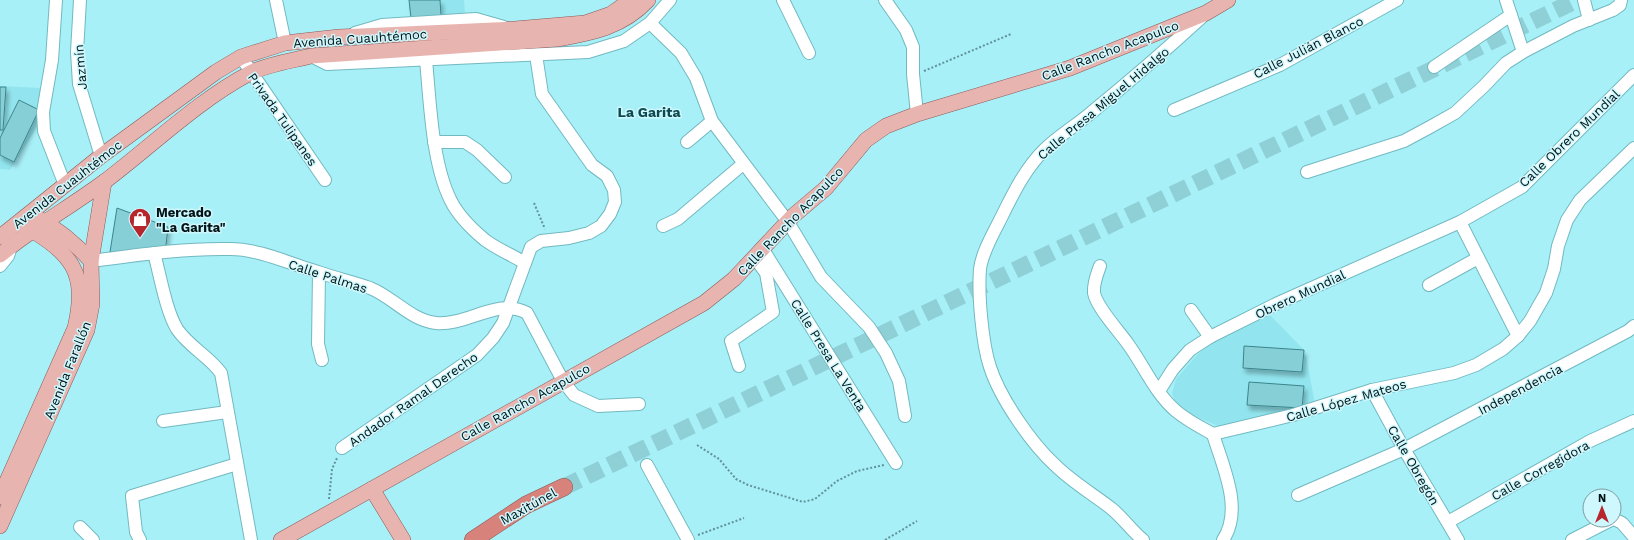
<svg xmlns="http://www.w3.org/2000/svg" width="1634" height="540" font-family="'Work Sans',sans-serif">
	<defs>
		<filter id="shadow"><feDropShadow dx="2.5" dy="4.5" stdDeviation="2" flood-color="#0004"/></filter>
	</defs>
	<rect width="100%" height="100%" fill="#a8f0f8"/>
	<g fill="#92e5ee">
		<path d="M409,0H464L465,14L411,18Z"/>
		<path d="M0,86L41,88V121L10,170L0,169Z"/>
		<path d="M1269,314L1304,350L1306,356L1315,404L1258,420L1218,426L1192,415L1175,402L1172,393L1176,379L1197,355L1212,343Z"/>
	</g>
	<g fill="#87cfd7" stroke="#3c848c" filter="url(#shadow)">
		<path d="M409,0H440L441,16L411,18Z"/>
		<path d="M0,87H6L3,130H0Z"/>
		<path d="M19,100L39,110L14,162L0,155V138Z"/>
		<path d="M117,208L168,227L166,245L160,251L131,255L110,252Z"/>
		<path d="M1244,346L1304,350L1302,372L1243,368Z"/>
		<path d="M1249,382L1304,386L1302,408L1247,405Z"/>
	</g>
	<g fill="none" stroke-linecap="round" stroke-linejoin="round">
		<path stroke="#8fcfd6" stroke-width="17" stroke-dasharray="17 8" stroke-linecap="butt" d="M564,487L1577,0"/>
		<g stroke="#72b9c1" stroke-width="14">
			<g id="minor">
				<path d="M56,0L52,60L43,112L44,131L65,185"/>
				<path d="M80,0L77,52L79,84L101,156"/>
				<path d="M276,0L285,43"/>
				<path d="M783,0L809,53"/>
				<path d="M885,0L906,30L913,47V74L917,114"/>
				<path d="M1506,0L1523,52"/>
				<path d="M1584,0L1589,20"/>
				<path d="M650,23L681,53L696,78L712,121L788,222L821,277L869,327L886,353L899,381L905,416"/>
				<path d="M355,33L382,25L476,19L504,27"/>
				<path d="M311,56L327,64L588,52L624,41L650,23L670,0"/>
				<path d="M241,57L325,180"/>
				<path d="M426,60C430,102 432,164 451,201C458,215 473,230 485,240C497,249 512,255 525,263"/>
				<path d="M1434,67L1511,15"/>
				<path d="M1174,110L1280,65L1397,0"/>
				<path d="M434,142H465L477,150L505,177"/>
				<path d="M687,142L712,121"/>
				<path d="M1307,172L1404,141L1430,127L1455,113L1484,86L1506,63L1523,52L1573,26L1613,10L1620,5L1621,0"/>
				<path d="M1460,222L1518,336"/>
				<path d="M663,226L678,219L743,164"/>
				<path d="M762,248L896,463"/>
				<path d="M154,253C160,275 166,311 177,329C189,347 209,356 221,373L251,540"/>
				<path d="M91,261C137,255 184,248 230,249C260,249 290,264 318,272C335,278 353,282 370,288C393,297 410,320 436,323C467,326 498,297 527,313L563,381L574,395L598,406L639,404"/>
				<path d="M0,266L8,256L11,247"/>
				<path d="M1100,266C1097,274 1093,284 1094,293C1097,308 1119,331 1128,344C1144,366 1155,393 1176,411C1188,421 1200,427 1213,434"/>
				<path d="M319,273L318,344L322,360"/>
				<path d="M1429,285L1478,258"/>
				<path d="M1191,310L1210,337"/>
				<path d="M739,366L731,341L773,312L766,273L755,258"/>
				<path d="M1372,390L1404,449L1458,540"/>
				<path d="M1159,391L1173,369L1190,350L1210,337L1276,304L1460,222L1522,187L1634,75"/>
				<path d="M163,421L227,412"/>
				<path d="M1213,434L1293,415L1372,390L1454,373L1476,365L1503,349L1518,336L1530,321L1546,293L1554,269L1558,246L1567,220L1580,200L1634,148"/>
				<path d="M1213,434C1222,465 1244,509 1223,540"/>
				<path d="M342,448L477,355L493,338L503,323L531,247L541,241L569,238L589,233L601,226L610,214L615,202L614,190L607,176L592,165L542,94L536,55"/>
				<path d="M647,465L688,540"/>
				<path d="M1298,495L1404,449L1628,331L1634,326"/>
				<path d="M1614,519L1622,523L1634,537"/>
				<path d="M1448,522L1590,441L1634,421"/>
				<path d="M80,527L93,540"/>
				<path d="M140,540L136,532L132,496L237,464"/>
				<path d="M1143,540C1132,531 1123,518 1112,509C1093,494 1072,482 1055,465C1031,443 1000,398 990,367C982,343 978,294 980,269C982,253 992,236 999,222C1012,196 1024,170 1044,150C1058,136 1077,125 1092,112C1130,81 1167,49 1203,16"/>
				<path d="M1572,540L1611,520"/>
			</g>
		</g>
		<g stroke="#8c5b58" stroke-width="16">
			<g id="major">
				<path d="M0,237L101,156L216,72L241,57L285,43L339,37L515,29L585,23L611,14L631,0"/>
				<path d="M0,255C33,228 70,207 104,182C153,145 196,102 250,73C268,64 291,61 311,56L557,39C592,33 623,27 648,0"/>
				<path d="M91,261L104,182"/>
				<path d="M372,489L403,540"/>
				<path d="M0,497L75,328C88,272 72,254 25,226"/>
				<path d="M0,526L87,330L92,304L91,261C75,243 58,229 36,217"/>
				<path d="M281,540L704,303L734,279L793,216L826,188L866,140L886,126L917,114L1070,68L1206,13L1228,0"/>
			</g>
		</g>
		<g stroke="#8c5b58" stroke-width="18">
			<path id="highway" d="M473,540L526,505L564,487"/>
		</g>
		<g stroke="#619298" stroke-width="2" stroke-dasharray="2 2" stroke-linecap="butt">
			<path d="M924,71L1011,34"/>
			<path d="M534,203L545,229"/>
			<path d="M697,445L719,459L736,479L748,485L803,502L815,499L837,481L857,471L884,465"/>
			<path d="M329,499L332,469L337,458"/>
			<path d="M698,535L744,518"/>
			<path d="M885,540L917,521"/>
		</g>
		<use href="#minor" stroke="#fff" stroke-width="12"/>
		<use href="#major" stroke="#e8b4b0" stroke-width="15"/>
		<use href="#highway" stroke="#d8827c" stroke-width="17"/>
	</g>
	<defs>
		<g id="shop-pin" transform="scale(1.15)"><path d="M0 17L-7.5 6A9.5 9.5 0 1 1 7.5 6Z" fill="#b6262c" stroke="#cef8fd"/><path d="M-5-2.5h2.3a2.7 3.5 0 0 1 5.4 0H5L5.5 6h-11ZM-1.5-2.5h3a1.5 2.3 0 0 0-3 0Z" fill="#fff"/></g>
	</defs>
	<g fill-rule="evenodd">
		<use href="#shop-pin" x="140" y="219"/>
	</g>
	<g text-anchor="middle" stroke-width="3" stroke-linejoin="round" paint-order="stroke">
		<g font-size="13" fill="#001215" stroke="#cef8fd">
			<text transform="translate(360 38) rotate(-4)" y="5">Avenida Cuauhtémoc</text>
			<text transform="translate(1308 47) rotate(-27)" y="5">Calle Julián Blanco</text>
			<text transform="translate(1110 50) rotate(-21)" y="5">Calle Rancho Acapulco</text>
			<text transform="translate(80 67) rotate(-95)" y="5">Jazmín</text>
			<text transform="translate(1103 103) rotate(-40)" y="5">Calle Presa Miguel Hidalgo</text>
			<text transform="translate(283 119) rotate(55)" y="5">Privada Tulipanes</text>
			<text transform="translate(1569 138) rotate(-44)" y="5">Calle Obrero Mundial</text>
			<text transform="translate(67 184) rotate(-38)" y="5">Avenida Cuauhtémoc</text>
			<text transform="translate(790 221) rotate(-46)" y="5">Calle Rancho Acapulco</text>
			<text transform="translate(328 276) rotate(18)" y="5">Calle Palmas</text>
			<text transform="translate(1300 294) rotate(-25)" y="5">Obrero Mundial</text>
			<text transform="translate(829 355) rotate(58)" y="5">Calle Presa La Venta</text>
			<text transform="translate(67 370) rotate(-68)" y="5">Avenida Farallón</text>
			<text transform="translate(1520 389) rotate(-28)" y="5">Independencia</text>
			<text transform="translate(413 399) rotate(-35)" y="5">Andador Ramal Derecho</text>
			<text transform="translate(1346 400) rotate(-16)" y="5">Calle López Mateos</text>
			<text transform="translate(525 402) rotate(-29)" y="5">Calle Rancho Acapulco</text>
			<text transform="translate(1414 465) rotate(60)" y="5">Calle Obregón</text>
			<text transform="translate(1540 470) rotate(-29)" y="5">Calle Corregidora</text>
			<text transform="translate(528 506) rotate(-29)" y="5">Maxitúnel</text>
		</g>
		<g font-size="13" font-weight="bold" fill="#001215" stroke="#cef8fd" text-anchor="start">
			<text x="156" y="217">Mercado<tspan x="156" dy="15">"La Garita"</tspan></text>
		</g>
		<g font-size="14" font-weight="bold" fill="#0e494f" stroke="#cef8fd">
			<text x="649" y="117">La Garita</text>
		</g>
	</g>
	<g transform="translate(1602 508)"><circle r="19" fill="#cef8fd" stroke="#7c9ca0"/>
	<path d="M0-3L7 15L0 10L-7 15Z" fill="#b6262c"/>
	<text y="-6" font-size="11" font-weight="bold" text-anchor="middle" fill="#001215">N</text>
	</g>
</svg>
